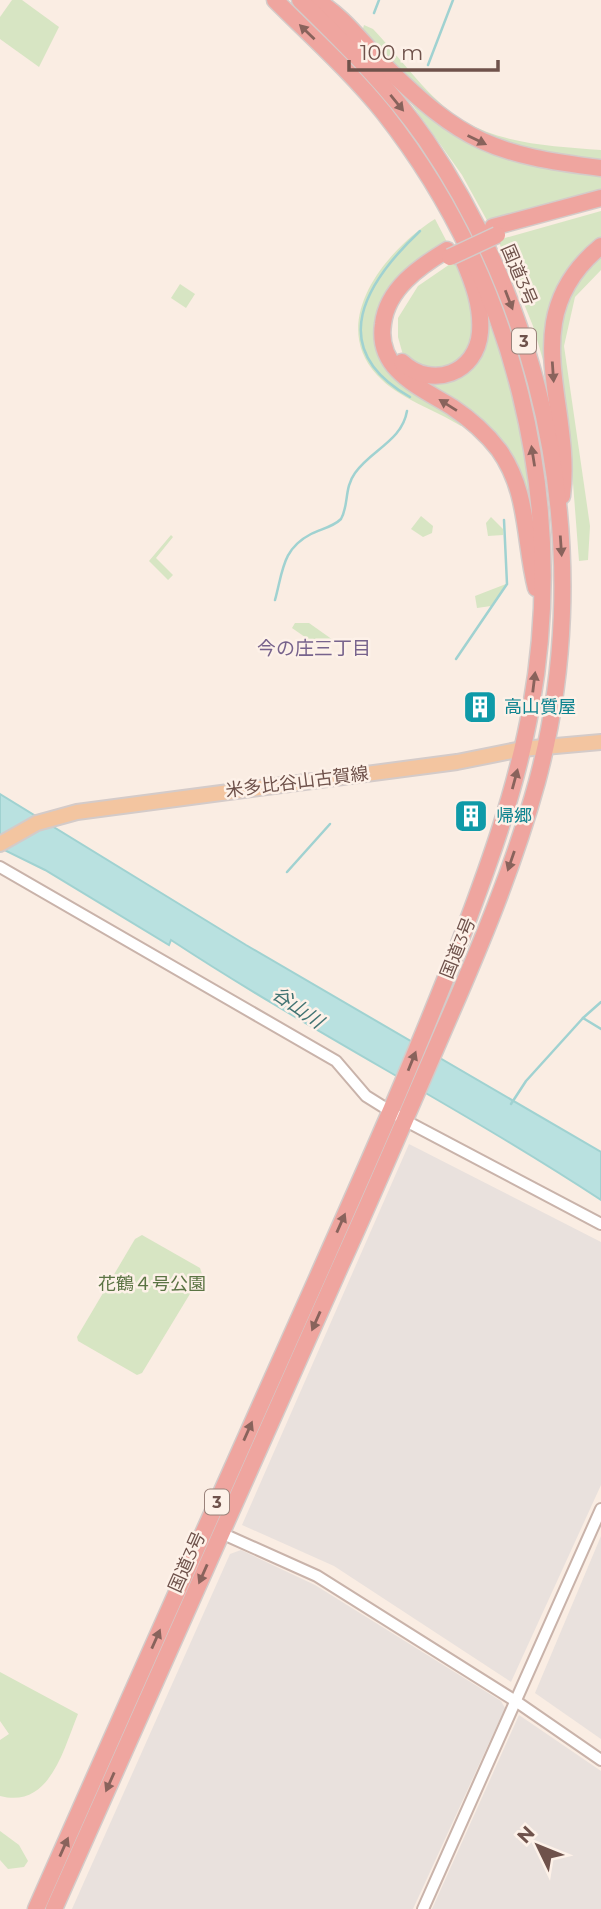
<svg xmlns="http://www.w3.org/2000/svg" width="601" height="1909" font-family="Montserrat,'Noto Sans JP',sans-serif">
	<rect width="100%" height="100%" fill="#faede3"/>
	<g fill="#e9e1dd">
		<path d="M409,1144L601,1242V1485L511,1682L334,1566L242,1525Z"/>
		<path d="M601,1536V1739L535,1693Z"/>
		<path d="M241,1550L315,1585L501,1701L505,1708L413,1909H72L230,1554Z"/>
		<path d="M519,1715L601,1771V1909H432Z"/>
	</g>
	<g fill="#d7e5c3">
		<path d="M12,0H22L59,27L39,67L0,39V17Z"/>
		<path d="M364,25L373,29C402,59 428,99 464,121C505,145 555,146 601,150V164L502,145L427,101L362,32Z"/>
		<path d="M401,89L447,127L601,172V193L489,224L462,175Z"/>
		<path d="M601,211V241L574,266L548,377L533,326L498,240Z"/>
		<path d="M435,219L448,244L413,266L379,345L465,422L461,426C434,409 399,399 377,375C327,321 387,249 435,219Z"/>
		<path d="M601,251V270L575,297L564,346L590,526L588,560L579,561L573,483L558,383L557,324L584,265Z"/>
		<path d="M456,260L472,297L476,333L459,363L428,371L403,355L398,337V318L418,286Z"/>
		<path d="M180,284L195,294L186,308L171,298Z"/>
		<path d="M487,318C512,374 531,444 529,505L509,460L421,384L423,380L455,378Z"/>
		<path d="M421,516L433,526L432,533L423,537L411,529Z"/>
		<path d="M491,517L503,529V535L488,536L486,523Z"/>
		<path d="M171,535L173,537L156,558L173,575L168,580L149,561Z"/>
		<path d="M506,584L491,606L477,608L475,596Z"/>
		<path d="M295,623H309L333,640L325,651L292,628Z"/>
		<path d="M142,1235L200,1268L202,1274L142,1373L137,1375L78,1341L77,1337L135,1239Z"/>
		<path d="M0,1672L78,1714C63,1750 50,1809 0,1796V1740L9,1734L0,1721Z"/>
		<path d="M0,1831L19,1845L28,1861L24,1867L8,1869L0,1860Z"/>
	</g>
	<path fill="#b9e1e0" stroke="#a0d2d1" stroke-width="2" d="M0,794L246,945L601,1152V1200C461,1108 311,1032 171,940L169,945L45,870L0,848Z"/>
	<g fill="none" stroke-linecap="round" stroke-linejoin="round">
		<g stroke="#a0d2d1" stroke-width="2.5">
			<path d="M374,13L379,0"/>
			<path d="M428,65L453,0"/>
			<path d="M410,397C324,348 366,282 420,231"/>
			<path d="M275,600C283,571 282,549 311,534C321,529 333,527 341,519C349,505 344,488 355,473C371,450 402,441 407,411"/>
			<path d="M456,659L507,584L504,520"/>
			<path d="M287,872L330,824"/>
			<path d="M583,1018L601,1002"/>
			<path d="M511,1104L526,1081L583,1018L601,1029"/>
		</g>
		<g stroke="#c9b3aa" stroke-width="14">
			<g id="minor">
				<path d="M0,867L336,1061L366,1096L406,1121L601,1224"/>
				<path d="M221,1533L317,1576L517,1702L601,1760"/>
				<path d="M423,1909L601,1509"/>
			</g>
		</g>
		<g stroke="#d4cbc9" stroke-width="18">
			<path id="major" d="M0,844L37,823L77,812L457,762L522,749L601,742"/>
		</g>
		<g stroke="#d4cbc9" stroke-width="19">
			<g id="highway">
				<path d="M315,0C342,14 363,44 385,66C462,142 494,155 601,168"/>
				<path d="M493,227L601,198"/>
				<path d="M447,250C419,267 387,289 383,324C376,370 420,387 452,407C470,419 486,433 499,450C529,492 524,541 536,588"/>
				<path d="M402,362C432,390 477,373 480,332C482,306 473,282 463,259"/>
				<path d="M562,496C574,404 512,319 601,246"/>
				<path d="M36,1909C130,1698 223,1486 318,1276C365,1170 412,1065 454,957C485,876 516,793 531,707C568,499 515,280 384,113C351,72 312,37 275,0"/>
				<path d="M54,1909C149,1695 244,1481 340,1267C376,1188 410,1108 445,1027C480,947 514,866 537,782C595,566 552,325 426,140C390,88 345,44 300,0"/>
			</g>
		</g>
		<use href="#minor" stroke="#fff" stroke-width="10"/>
		<use href="#major" stroke="#f3c5a0" stroke-width="14"/>
		<use href="#highway" stroke="#efa59f" stroke-width="16"/>
		<g stroke="#d4cbc9" stroke-width="19" stroke-linecap="butt">
			<path id="highway-bridge" d="M450,257L497,235"/>
		</g>
		<use href="#highway-bridge" stroke="#efa59f" stroke-width="16"/>
	</g>
	<defs><path id="oneway-solid" d="M-6-.8H1V-3.2L6.5 0L1 3.2V.8H-6Z" transform="scale(1.75)"/></defs>
	<g fill="#89635c">
		<use href="#oneway-solid" transform="translate(307 32) rotate(-136)"/>
		<use href="#oneway-solid" transform="translate(397 103) rotate(51)"/>
		<use href="#oneway-solid" transform="translate(477 140) rotate(26)"/>
		<use href="#oneway-solid" transform="translate(509 300) rotate(69)"/>
		<use href="#oneway-solid" transform="translate(553 372) rotate(86)"/>
		<use href="#oneway-solid" transform="translate(448 405) rotate(-148)"/>
		<use href="#oneway-solid" transform="translate(533 456) rotate(-99)"/>
		<use href="#oneway-solid" transform="translate(561 546) rotate(86)"/>
		<use href="#oneway-solid" transform="translate(534 682) rotate(-83)"/>
		<use href="#oneway-solid" transform="translate(515 779) rotate(-75)"/>
		<use href="#oneway-solid" transform="translate(511 861) rotate(109)"/>
		<use href="#oneway-solid" transform="translate(412 1061) rotate(-68)"/>
		<use href="#oneway-solid" transform="translate(341 1223) rotate(-66)"/>
		<use href="#oneway-solid" transform="translate(316 1321) rotate(114)"/>
		<use href="#oneway-solid" transform="translate(248 1431) rotate(-66)"/>
		<use href="#oneway-solid" transform="translate(203 1574) rotate(114)"/>
		<use href="#oneway-solid" transform="translate(156 1639) rotate(-66)"/>
		<use href="#oneway-solid" transform="translate(110 1782) rotate(114)"/>
		<use href="#oneway-solid" transform="translate(64 1847) rotate(-66)"/>
	</g>
	<defs>
		<g id="building-square" transform="scale(1.75)"><rect x="-9" y="-9" width="18" height="18" rx="4" fill="#0f9aa8" stroke="#fdf1e8"/><path d="M-4-6H4V6H1V3H-1V6H-4ZM-2.5-4.3h1.7v1.8h-1.7ZM.8-4.3h1.7v1.8H.8ZM-2.5-1h1.7V.8h-1.7ZM.8-1h1.7V.8H.8Z" fill="#fff"/></g>
	</defs>
	<g fill-rule="evenodd">
		<use href="#building-square" x="480" y="707"/>
		<use href="#building-square" x="471" y="816"/>
	</g>
	<g text-anchor="middle" stroke-width="5" stroke-linejoin="round" paint-order="stroke">
		<g fill="#fdf1e8" stroke="#9a827a" stroke-width="2">
			<rect x="512" y="328.5" width="24" height="25" rx="5"/>
			<rect x="205" y="1489.5" width="24" height="25" rx="5"/>
		</g>
		<g font-size="16" font-weight="bold" fill="#6f524b">
			<text x="524" y="347">3</text>
			<text x="217" y="1508">3</text>
		</g>
		<g font-size="18" fill="#6f524b" stroke="#fdf1e8">
			<text transform="translate(519 275) rotate(67)" y="6">国道3号</text>
			<text transform="translate(297 782) rotate(-7)" y="6">米多比谷山古賀線</text>
			<text transform="translate(458 948) rotate(-68)" y="6">国道3号</text>
			<text transform="translate(187 1562) rotate(-66)" y="6">国道3号</text>
		</g>
		<g font-size="18" fill="#0d838f" stroke="#fdf1e8" text-anchor="start">
			<text x="504" y="713">高山質屋</text>
			<text x="496" y="822">帰郷</text>
		</g>
		<g font-size="18" fill="#5b7444" stroke="#fdf1e8">
			<text x="152" y="1290">花鶴４号公園</text>
		</g>
		<g font-size="19" fill="#77638c" stroke="#fdf1e8">
			<text x="314" y="655">今の庄三丁目</text>
		</g>
		<g font-size="19" font-style="italic" fill="#417372" stroke="#fdf1e8">
			<text transform="translate(298 1007) rotate(35)" y="7">谷山川</text>
		</g>
	</g>
	<g transform="translate(538 1846) rotate(313)" stroke="#fdf1e8" stroke-width="5" paint-order="stroke">
	<path d="M0-5L12 26L0 18L-12 26Z" fill="#6f524b"/>
	<text y="-10" font-size="19" font-weight="bold" text-anchor="middle" fill="#6f524b">N</text>
	</g>
	<path d="M349 60v10h149v-10" fill="none" stroke="#6f524b" stroke-width="3.5"/>
	<text x="360" y="60" font-size="21" fill="#6f524b" stroke="#fdf1e8" stroke-width="5" paint-order="stroke">100 m</text>
</svg>
